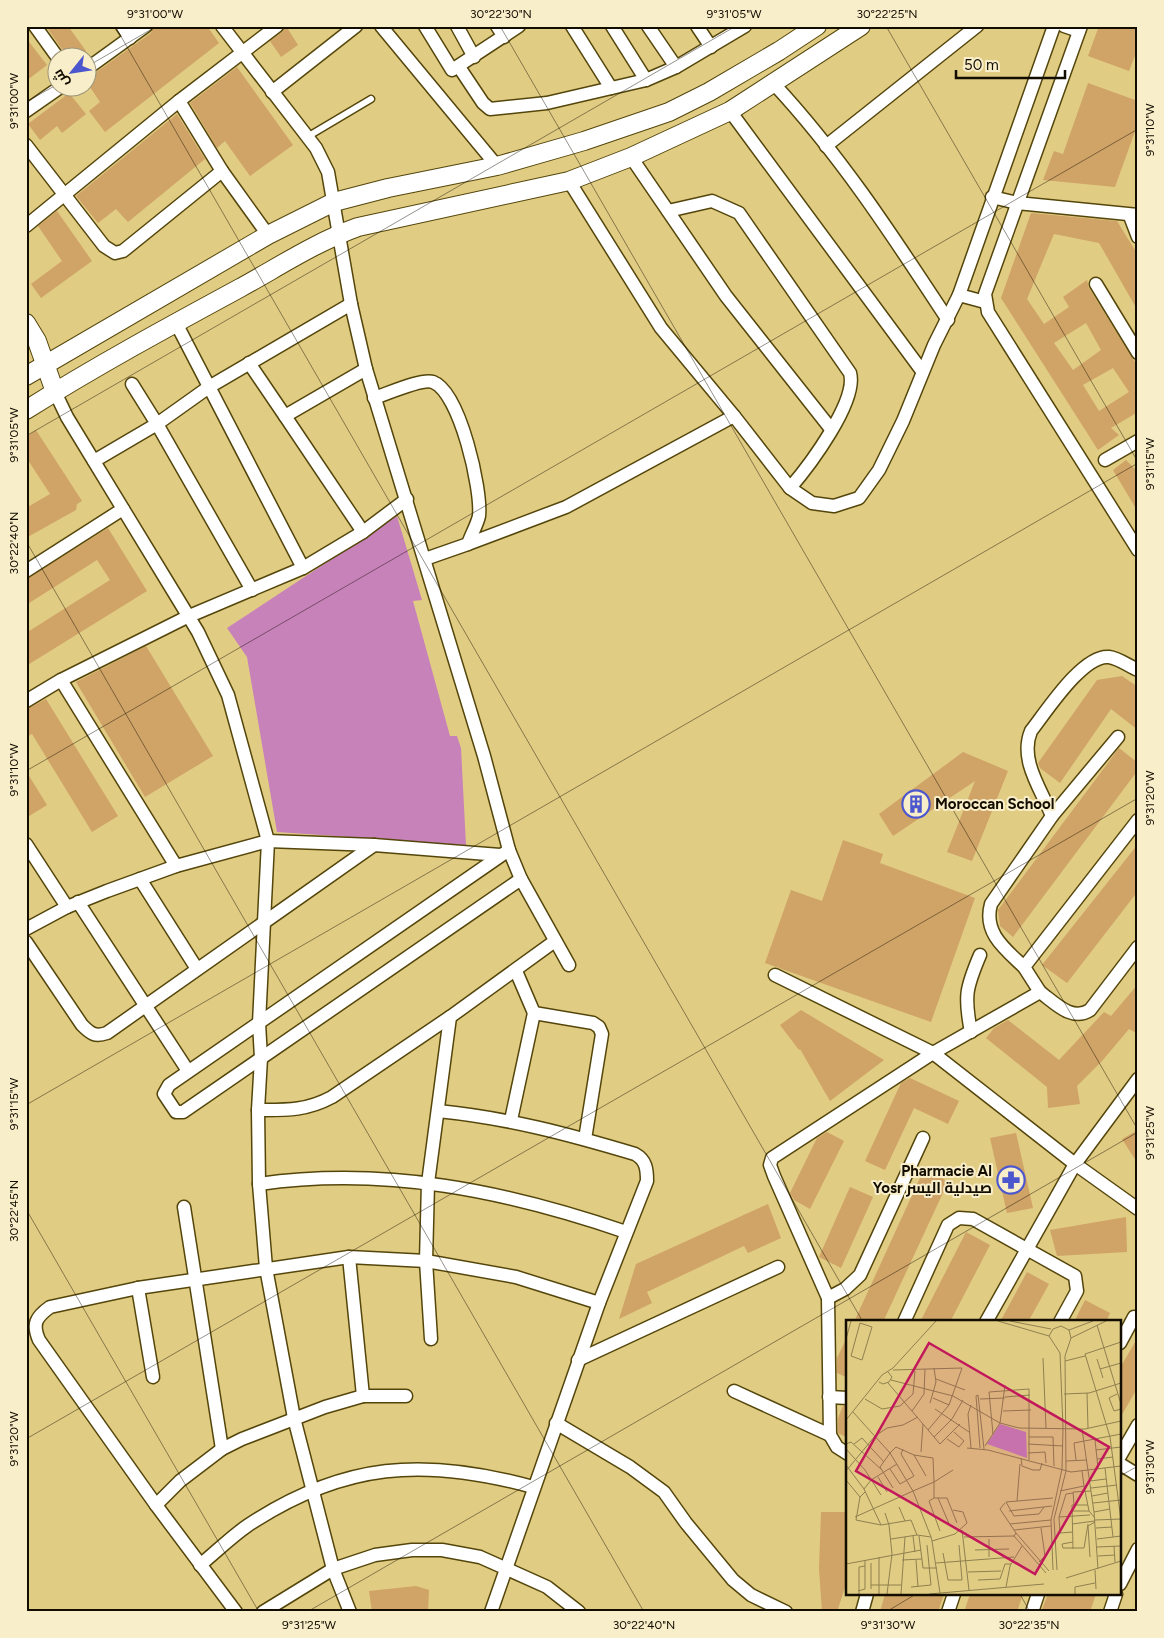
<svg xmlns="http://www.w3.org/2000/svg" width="1164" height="1638" font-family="Figtree,Cairo,sans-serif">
	<rect width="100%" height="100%" fill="#e1cc84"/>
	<path fill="#c882ba" d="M397,516L422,600L413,601L450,736H457L461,748L466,845L277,832L247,657L227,628Z"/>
	<g fill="#d0a366" fill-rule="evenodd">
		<path d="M46,26H68L86,51L76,58H68Z"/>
		<path d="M154,26H207L219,43L105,132L89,111L100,102L88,84V78L151,33Z"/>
		<path d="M286,26L298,45L281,57L270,41L282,32Z"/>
		<path d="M1099,26H1138V48L1129,71L1088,56Z"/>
		<path d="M26,38L47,65L26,81Z"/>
		<path d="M237,67L293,145L250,176L225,141L217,148L190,103Z"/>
		<path d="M1088,83L1138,101V123L1115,187L1043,180L1054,151L1063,154Z"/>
		<path d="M69,93L86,114L62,133L57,126L40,140L28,124Z"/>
		<path d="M177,114L205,159L128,222L116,209L98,223L76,196Z"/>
		<path d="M57,211L92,261L41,298L31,284L62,261L38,226Z"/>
		<path d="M1031,213L1117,221L1138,255V311L1099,243L1054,234L1027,299L1044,324L1069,307L1063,297L1087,280L1089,288L1138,367V412L1111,428L1119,435L1098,450L1001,298ZM1086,323L1101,350L1073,370L1054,343ZM1113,368L1129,392L1099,411L1083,385Z"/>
		<path d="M36,430L82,501L77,504L76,510L26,538V508L50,494L26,457V437Z"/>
		<path d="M1126,460L1138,472V512L1113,470Z"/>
		<path d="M108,528L147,591L26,666V633L110,580L97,560L26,605V579Z"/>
		<path d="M146,646L213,756L145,797L76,682Z"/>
		<path d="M1122,676L1138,687V730L1111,709L1060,783L1040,768L1038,763L1097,680Z"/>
		<path d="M46,699L118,816L92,832L32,734L26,737V709Z"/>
		<path d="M1119,748L1138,763V770L1013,937L1000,926L998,910Z"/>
		<path d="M963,752L1008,771L972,861L947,852L975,781L893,836L879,814Z"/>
		<path d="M26,771L47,805L26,818Z"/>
		<path d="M843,840L883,854L880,863L975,898L931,1022L765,963L791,890L822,901Z"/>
		<path d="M1138,844V891L1067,983L1042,965Z"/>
		<path d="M1138,984V1034L1129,1029L1102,1061L1077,1086L1080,1104L1048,1108L1047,1087L986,1038L994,1028L1008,1020L1059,1060L1104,1012L1111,1016Z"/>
		<path d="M801,1010L884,1060L830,1101L800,1049L799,1050L780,1025Z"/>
		<path d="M910,1078L959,1101L948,1124L914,1108L885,1170L865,1161L901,1083Z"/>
		<path d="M1138,1130V1164L1122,1139Z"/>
		<path d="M827,1132L844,1141L810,1209L794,1200L790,1193L817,1138Z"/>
		<path d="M1016,1133L1033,1208L1007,1213L990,1138Z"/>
		<path d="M925,1167L948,1182L883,1322H854Z"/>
		<path d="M850,1187L873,1197L841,1268L819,1257Z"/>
		<path d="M768,1204L781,1238L748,1253L744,1246L647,1292L652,1303L619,1319L636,1264Z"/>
		<path d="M1126,1217L1127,1252L1057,1256L1050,1230Z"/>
		<path d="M966,1232L990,1245L950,1322H920Z"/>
		<path d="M1027,1272L1049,1284L1028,1322H1000Z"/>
		<path d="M1085,1300L1110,1313L1106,1322H1074Z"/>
		<path d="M848,1335V1378L837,1373V1358Z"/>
		<path d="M1138,1337V1387L1120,1418V1368Z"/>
		<path d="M843,1406H848V1438L838,1433V1418Z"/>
		<path d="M821,1512H848V1578L837,1612H822L819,1569Z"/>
		<path d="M416,1586L429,1590L428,1612H372L369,1591Z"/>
		<path d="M885,1594H944L938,1612H880Z"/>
		<path d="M970,1594H1023L1017,1612H964Z"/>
		<path d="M1048,1594H1096L1090,1612H1041Z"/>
	</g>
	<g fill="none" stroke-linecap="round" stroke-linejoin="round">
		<g stroke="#54460b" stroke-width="9">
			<path id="lane" d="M307,137L371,99"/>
		</g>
		<g stroke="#54460b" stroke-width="15">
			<g id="street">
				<path d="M35,26L58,58"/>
				<path d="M122,26L130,38"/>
				<path d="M222,26L316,148L328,172L351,304L366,369L484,756L509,850L521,879L569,965"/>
				<path d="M381,26L497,166"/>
				<path d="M425,26L452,70L519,26"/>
				<path d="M457,26L474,57"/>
				<path d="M497,26L504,37"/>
				<path d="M572,26L611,88"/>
				<path d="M612,26L646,80"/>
				<path d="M648,26L676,67"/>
				<path d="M697,26L711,47"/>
				<path d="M1064,26L1079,31"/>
				<path d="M1081,26L985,294L988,312L1138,550"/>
				<path d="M459,67L483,103L490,109L547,103L646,80L676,67L745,26"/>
				<path d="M88,68L146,26"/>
				<path d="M774,84C841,156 894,238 948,320"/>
				<path d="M272,92L356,26"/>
				<path d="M179,101L222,171L268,235"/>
				<path d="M26,111L59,88"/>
				<path d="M730,111L922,371"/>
				<path d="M26,145L104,246L115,253L123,251L222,171"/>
				<path d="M826,146L977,26"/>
				<path d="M631,157L726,296L831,429"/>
				<path d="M569,181L661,328L734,416L790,488C809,466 858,401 850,373L739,213L712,201L668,211"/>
				<path d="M992,197L1017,203L1138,215"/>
				<path d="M1130,216L1138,237"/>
				<path d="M26,226L179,101L277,26"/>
				<path d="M1096,284L1138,353"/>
				<path d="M959,295L1054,26"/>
				<path d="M176,323L303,568"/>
				<path d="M249,363L285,416"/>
				<path d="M55,392L67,417L198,632L228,695L268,841L259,1023L261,1058L258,1110L259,1184L266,1268L294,1418L333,1569L350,1612"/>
				<path d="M374,398C387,394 422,378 433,382C460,392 482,490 479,516C477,525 471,535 468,544L425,559"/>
				<path d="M1105,460L1138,441"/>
				<path d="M94,461L157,424L132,384"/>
				<path d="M790,488L812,503L834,506L859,498L879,470L903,421L934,345L959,295L985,302"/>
				<path d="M363,532L285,416L366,369"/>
				<path d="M468,544L566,507L734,416"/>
				<path d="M26,571L123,509"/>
				<path d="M252,590L157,424L209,387L351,304"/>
				<path d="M61,680L176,866"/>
				<path d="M26,701L61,680L187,617L303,568L363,532L407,499"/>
				<path d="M1052,816C1041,789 1019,760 1031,731C1046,712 1083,654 1109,657C1118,658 1129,666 1138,670"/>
				<path d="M26,844L67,907"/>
				<path d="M509,850L169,1085L164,1094L176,1112H183L521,879"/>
				<path d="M140,879L197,969"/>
				<path d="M78,902L188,1071"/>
				<path d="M26,929L67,907L107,891L176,866L268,841L374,845L500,855"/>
				<path d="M26,942L82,1025C91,1034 95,1037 107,1033L374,845"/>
				<path d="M1024,967C1005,949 983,933 991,904L1052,816L1118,737"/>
				<path d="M516,971L534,1013"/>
				<path d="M775,975L933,1053L1040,992C1055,1003 1072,1022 1090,1010L1138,947"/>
				<path d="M1040,992L1024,967L1138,820"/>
				<path d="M971,1032C964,996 966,988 980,955"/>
				<path d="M1138,1079L1075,1164L1138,1209"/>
				<path d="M258,1110C286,1110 306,1111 332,1097L450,1017L555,941"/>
				<path d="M438,1111C508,1118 568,1134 635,1154C646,1160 647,1169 647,1181L599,1303L491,1612"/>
				<path d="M511,1120L534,1013L593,1023L599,1027L602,1034L585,1139"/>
				<path d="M259,1184C386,1166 506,1191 626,1232"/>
				<path d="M184,1207L222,1449"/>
				<path d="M349,1257L363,1396"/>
				<path d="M138,1288L153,1377"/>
				<path d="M828,1298L845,1289L860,1275L923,1138"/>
				<path d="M904,1322L948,1225L959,1218L973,1219L1075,1276L1077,1291L1060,1322"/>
				<path d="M431,1339L426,1261L428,1183L450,1017"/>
				<path d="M1120,1343L1134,1317"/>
				<path d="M578,1360L778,1267"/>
				<path d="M734,1391L830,1435"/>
				<path d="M829,1397L848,1398"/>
				<path d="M556,1423L630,1467L664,1492L686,1523L733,1580L751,1595L786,1612"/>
				<path d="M848,1454L837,1447L830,1435L828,1298L774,1176L770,1165L772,1158L933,1053L1075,1164L986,1322"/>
				<path d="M1120,1456L1138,1425"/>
				<path d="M1120,1464L1138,1475"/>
				<path d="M156,1505L180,1481L222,1449L242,1439L325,1407L363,1396H406"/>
				<path d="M200,1565C216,1552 231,1537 247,1526C343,1462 425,1457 533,1487"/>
				<path d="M1120,1584L1138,1549"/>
				<path d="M236,1612L156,1505L39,1340C32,1324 36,1317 50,1307L138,1288L349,1257L426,1261L516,1277L599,1303"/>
				<path d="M263,1612L333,1569L375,1555L412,1550H442L480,1557L507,1569L547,1587L579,1612"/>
				<path d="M862,1612L867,1594"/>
				<path d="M948,1612L954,1594"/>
				<path d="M1032,1612L1038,1594"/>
				<path d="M1110,1612L1116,1594"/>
			</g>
		</g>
		<g stroke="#54460b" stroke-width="20">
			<g id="secondary">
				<path d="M26,323L37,341L55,392"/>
				<path d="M26,376L268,235L334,202L388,188L497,166L584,141L669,112L709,92L779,51L817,26"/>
				<path d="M26,410C96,366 168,327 240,288C280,266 316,242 358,227L569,181L631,157L730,111L861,26"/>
			</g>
		</g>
		<use href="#lane" stroke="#fff" stroke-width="6"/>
		<use href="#street" stroke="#fff" stroke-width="12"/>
		<use href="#secondary" stroke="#fff" stroke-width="18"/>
	</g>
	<path fill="none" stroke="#130d00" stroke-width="1" stroke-opacity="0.45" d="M115,26L863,1322M500,26L1138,1130M886,26L1138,462M88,66L157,26M26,102L58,84M26,436L736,26M26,541L644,1612M26,771L1138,129M26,1105L1138,463M26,1209L259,1612M26,1439L1138,798M1120,1476L1138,1466M1020,1594L1030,1612M307,1612L1138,1132M886,1612L916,1594"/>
	<defs>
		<g id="building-ring" transform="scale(1.4375)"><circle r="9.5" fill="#f8eeca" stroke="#4c57cd" stroke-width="1.5"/><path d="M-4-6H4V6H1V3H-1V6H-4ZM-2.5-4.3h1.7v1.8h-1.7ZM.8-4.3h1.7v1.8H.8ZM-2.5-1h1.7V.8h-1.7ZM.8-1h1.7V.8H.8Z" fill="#4c57cd"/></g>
		<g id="pharmacy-ring" transform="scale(1.4375)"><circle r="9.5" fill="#f8eeca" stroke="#4c57cd" stroke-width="1.5"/><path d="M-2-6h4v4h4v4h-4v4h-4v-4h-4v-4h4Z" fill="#4c57cd"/></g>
	</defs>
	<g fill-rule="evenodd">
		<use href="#building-ring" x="916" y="804"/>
		<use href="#pharmacy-ring" x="1011" y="1180"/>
	</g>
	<g text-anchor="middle" stroke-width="4" stroke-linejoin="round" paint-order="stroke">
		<g font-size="15" font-weight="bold" fill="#130d00" stroke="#f8eeca" text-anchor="start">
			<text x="935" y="809">Moroccan School</text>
			<text x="992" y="1176" text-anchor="end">Pharmacie Al<tspan x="992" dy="17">Yosr صيدلية اليسر</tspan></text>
		</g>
	</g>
	<g transform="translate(846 1320)">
		<rect width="275" height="275" fill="#e1cc84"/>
		<path d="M154,104L180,112L181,138L141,124Z" fill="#c882ba"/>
		<path fill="none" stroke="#8f804f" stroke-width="1" d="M152,1L203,16M164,1L205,9M14,3L26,7L16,40L5,36ZM251,5L275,84M223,10L247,1M225,18L260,1M0,19L5,1M275,22L239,34L264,117L275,200M197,38L200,108M251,39L257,58M219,41L239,36M254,49L275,43M47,50L116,48L103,85L82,110M90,59L119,70M45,60L107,76L154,103L173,108L239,109L275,101M33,62L37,64L43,62L46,57L42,52M42,63L94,124L114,104M241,73L242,108M218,74L243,73L275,63M271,74L263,78L268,91L275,89M159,77L184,75M87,78L103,85M19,79L36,89L54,86L67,74L69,51M134,79L159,78M84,83L90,62L88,48M89,89L123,112M66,91L78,74L79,49M157,91L185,90M7,92L44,133L67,171L88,162L87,138L68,135L50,127L44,133L34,147L47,168M0,100L36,55L47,48L90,1M236,109L248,192L252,249M147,114L143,72L183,69V140M88,117L106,99L117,80M183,117H207L208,146M101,119L113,127L118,121L108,112M249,120L252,148M0,124L5,122L36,150M8,124L16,118L38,142M182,124L217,126M139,126L154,103L159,65M121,128L142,130L225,152L275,146M125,128L122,94L125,85M134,128L130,76L132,75L138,129M0,129L19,150L35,175M250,130L275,127M75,132L77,104M182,133L199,132L200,143M68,135L80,156M175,138L176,146L187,150H194L196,143M251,139L267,137M230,140L228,123L275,114M220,141L241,140M0,145L18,169L35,205M259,148L267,217M44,149L54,164L68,156L55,134L57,129M0,151L29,116L41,108L57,105L72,97M32,157L41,172M0,160L14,177M244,161L260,159M238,166L243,191L249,198M245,168L271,165M18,169L25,160L51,144M214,171L238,166L236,151M19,172L14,177L10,200L35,205L65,200L71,215M246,176L262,173M88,178H92L104,206M92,178H101L111,203M171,181L174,144M159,183L154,189L170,213L168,216L200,253M247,183L275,180M228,185L227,172L245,171M53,187L59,201M198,187L193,194L168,196L160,182L207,178M163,191L206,186M226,191H243M248,192L264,189M39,193L43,205L46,234L41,274M9,197L67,171L85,217M213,197L244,195M249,200L275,199M164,204L205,200M226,204L249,201M250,208L266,207M116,210L123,270M168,210L205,206M94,211L83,181L88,178V162L107,150M227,212L214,213L213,197L220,174L227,173M170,213L203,251M67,216L69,232M73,216L77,248H91M118,217L168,216M45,219L71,215L85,217L86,221L109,214L121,203L117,192L107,190M251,219L275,216M86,221L94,273M227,222L216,224L217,228H238L242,204M268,226L269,242M251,227L275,226M227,229L226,185H242M129,230L163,229M97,233L102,260H116L113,225M252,236L269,235M143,237V219M244,237L242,206L249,202M56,240L76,239M70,240L72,267M193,242L199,236L195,208M25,243V269M90,243L168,237M0,244L75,230M207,250L205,200L216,149L217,108L214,33L203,16L207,9L215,6L223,10L225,18L219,36L220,151L208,199L211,250M249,250L250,269M122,252L155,251M220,258L275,241M132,260L154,259L159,244H165M25,265H55M65,267L85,265L81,225M160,267L164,246L176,226M12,271L19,269V240M13,274V247L19,246M33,274V237M55,274L59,217M83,274L198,264M229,274V267L249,263"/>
		<path fill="#c2185b" fill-opacity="0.15" stroke="#c2185b" stroke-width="2.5" d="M83,23L263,127L189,254L10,151Z"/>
		<rect width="275" height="275" fill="none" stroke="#130d00" stroke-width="2.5"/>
	</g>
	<rect width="1164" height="1638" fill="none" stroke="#f8eeca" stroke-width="55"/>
	<g transform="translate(72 72) rotate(240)"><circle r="24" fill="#f8eeca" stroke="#9c9479"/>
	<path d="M0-4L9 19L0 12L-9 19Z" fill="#4c57cd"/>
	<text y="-8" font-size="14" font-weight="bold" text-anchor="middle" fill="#130d00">ش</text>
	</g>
	<path d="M956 70v8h109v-8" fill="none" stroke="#130d00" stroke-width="2.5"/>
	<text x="964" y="70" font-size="15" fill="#130d00" stroke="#f8eeca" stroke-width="4" paint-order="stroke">50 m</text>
	<rect x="28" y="28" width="1108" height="1582" fill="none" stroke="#130d00" stroke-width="2"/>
	<g font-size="12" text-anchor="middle" fill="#130d00">
		<text x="155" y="18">9°31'00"W</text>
		<text x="501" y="18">30°22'30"N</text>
		<text x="734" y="18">9°31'05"W</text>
		<text x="887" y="18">30°22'25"N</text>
		<text transform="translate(14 101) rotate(-90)" y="4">9°31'00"W</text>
		<text transform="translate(1150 130) rotate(-90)" y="4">9°31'10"W</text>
		<text transform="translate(14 435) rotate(-90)" y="4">9°31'05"W</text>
		<text transform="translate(1150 464) rotate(-90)" y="4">9°31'15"W</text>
		<text transform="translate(14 543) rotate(-90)" y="4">30°22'40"N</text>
		<text transform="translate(14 770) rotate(-90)" y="4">9°31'10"W</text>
		<text transform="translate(1150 798) rotate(-90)" y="4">9°31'20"W</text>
		<text transform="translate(14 1104) rotate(-90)" y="4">9°31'15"W</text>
		<text transform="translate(1150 1133) rotate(-90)" y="4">9°31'25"W</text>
		<text transform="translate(14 1211) rotate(-90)" y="4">30°22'45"N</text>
		<text transform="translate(14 1439) rotate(-90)" y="4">9°31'20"W</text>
		<text transform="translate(1150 1467) rotate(-90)" y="4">9°31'30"W</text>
		<text x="309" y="1629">9°31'25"W</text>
		<text x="644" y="1629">30°22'40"N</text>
		<text x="888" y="1629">9°31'30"W</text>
		<text x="1029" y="1629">30°22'35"N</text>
	</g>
</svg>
